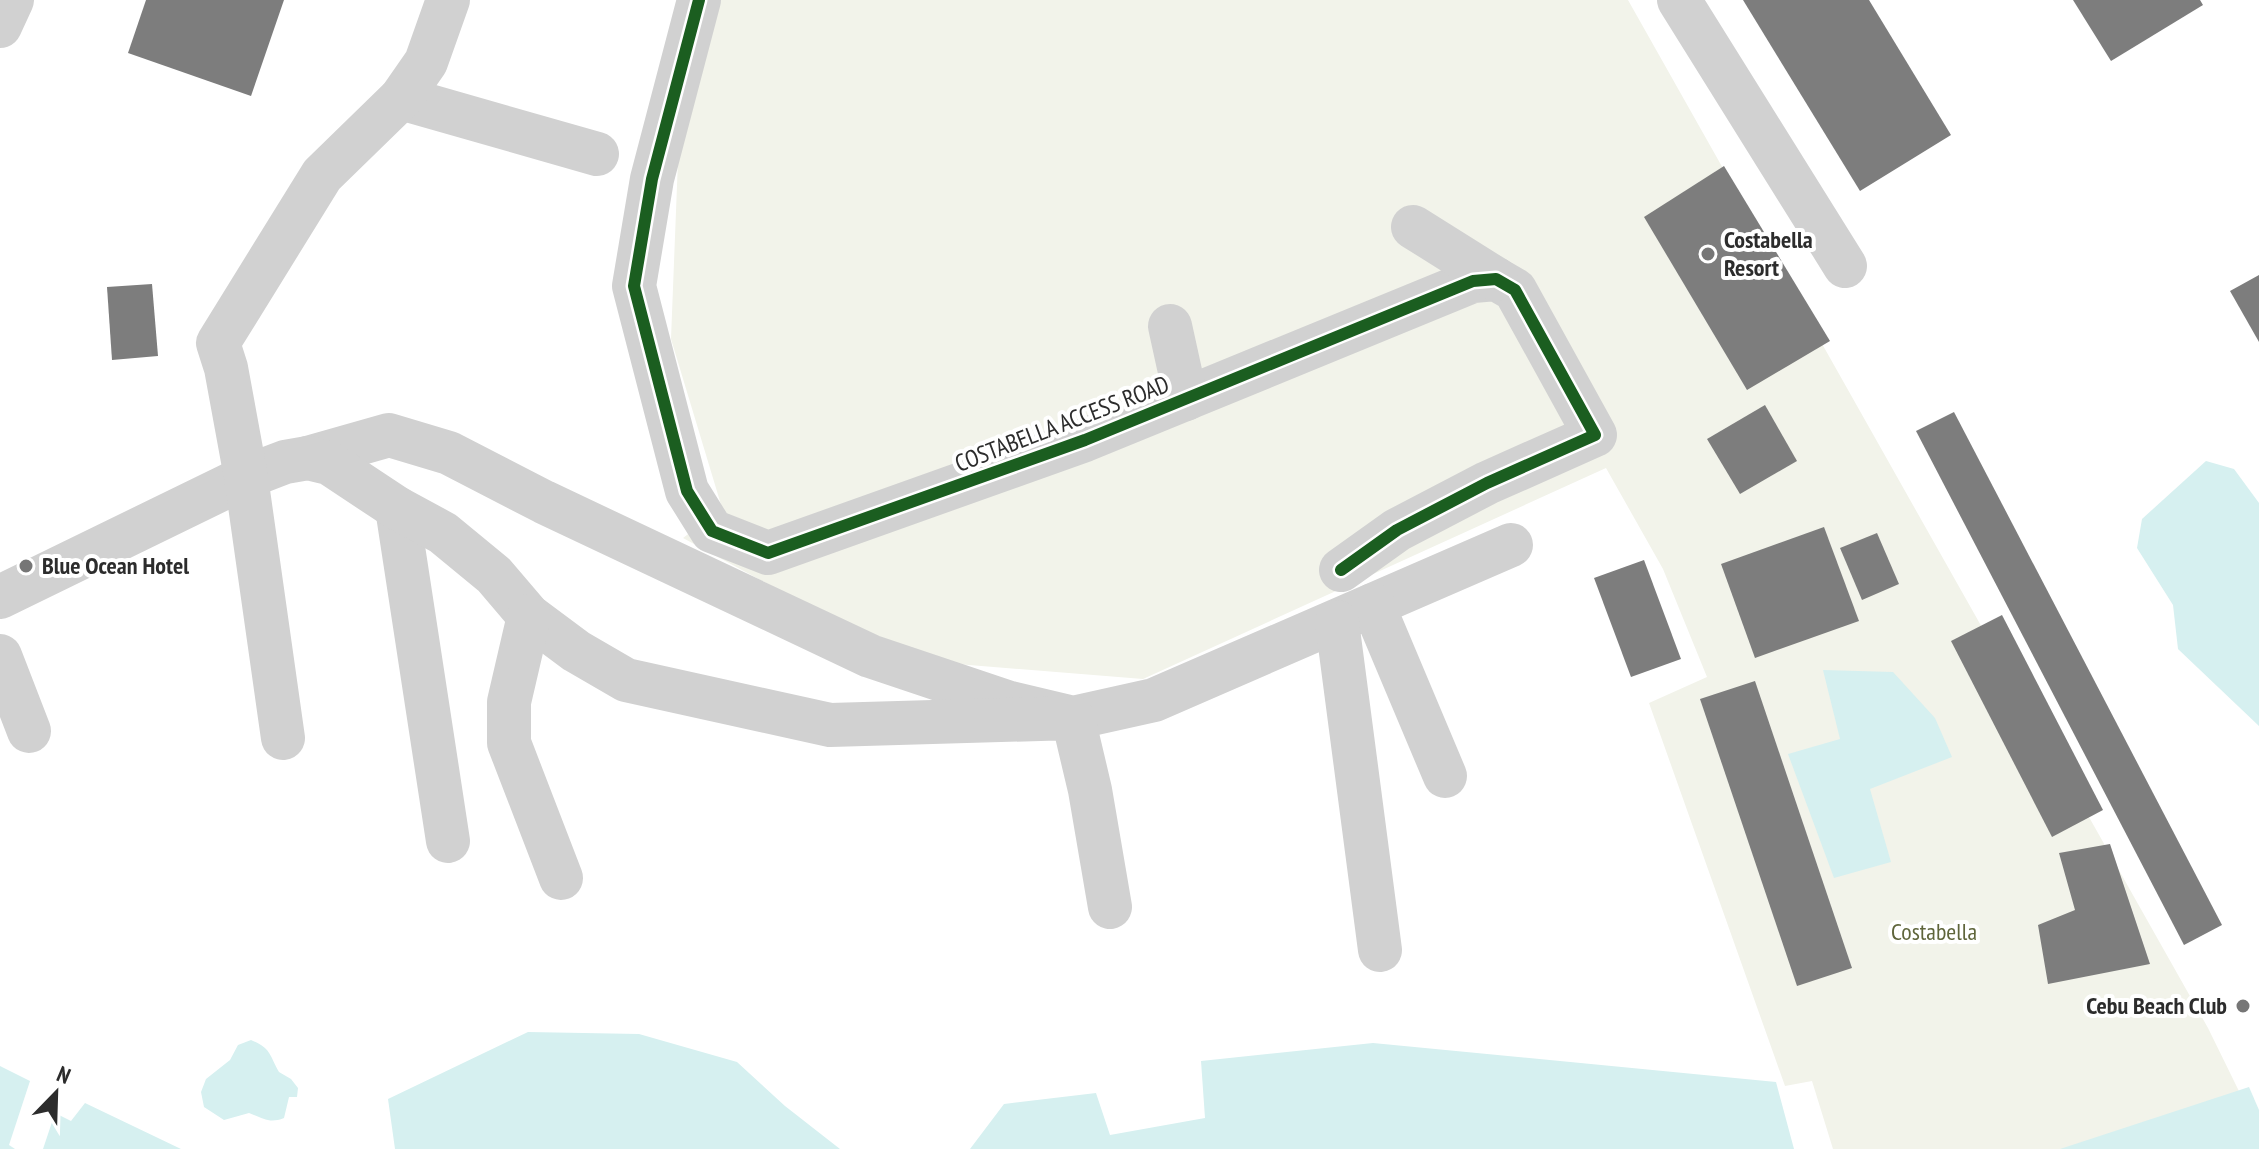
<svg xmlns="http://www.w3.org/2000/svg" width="2259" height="1149" font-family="'PT Sans Narrow',sans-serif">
	<rect width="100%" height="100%" fill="#fff"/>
	<path fill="#f2f3ea" d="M721,0H1628L2208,1028L2259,1132V1149H1833L1812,1081L1785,1086L1649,703L1707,677L1663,569L1606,468L1143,679L908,660L683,538L722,508L671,339L678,160Z"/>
	<g fill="#d6f0f0">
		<path d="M2206,461L2234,469L2259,503V726L2178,649L2173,605L2137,548L2142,519Z"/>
		<path d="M1823,670L1893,672L1935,718L1952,757L1870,789L1891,862L1834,878L1788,754L1840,739Z"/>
		<path d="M528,1032L639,1034L737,1062L785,1106L840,1149H395L388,1099Z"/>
		<path d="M251,1040C272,1049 269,1055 279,1072L291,1079L298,1088L297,1097H289L284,1118C269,1124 263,1118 249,1113L224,1120L204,1107L201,1092L206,1079L230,1060L238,1045Z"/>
		<path d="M1373,1043L1776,1082L1794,1149H970L1004,1104L1096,1093L1110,1135L1205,1118L1201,1061Z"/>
		<path d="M0,1066L30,1081L9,1145L15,1149H0Z"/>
		<path d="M2249,1087L2259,1110V1149H2060Z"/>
		<path d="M85,1103L181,1149H43L55,1113L71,1121Z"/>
	</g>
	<g fill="#7d7d7d">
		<path d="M146,0H284L251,96L128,53Z"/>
		<path d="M1743,0H1869L1951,135L1860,191Z"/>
		<path d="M2073,0H2200L2203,5L2111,61Z"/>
		<path d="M1724,166L1830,341L1747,390L1644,217Z"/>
		<path d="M2259,275V342L2230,291Z"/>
		<path d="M152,284L158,356L112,360L107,287Z"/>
		<path d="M1765,405L1797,461L1740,494L1707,439Z"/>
		<path d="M1954,412L2222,925L2184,945L1916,431Z"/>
		<path d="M1824,527L1859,621L1755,658L1721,564Z"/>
		<path d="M1877,533L1899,584L1862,600L1840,548Z"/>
		<path d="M1644,560L1681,659L1631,677L1594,578Z"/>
		<path d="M2002,615L2103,810L2052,837L1951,641Z"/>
		<path d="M1755,681L1852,968L1797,986L1700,699Z"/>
		<path d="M2110,844L2150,964L2048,984L2038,925L2075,910L2059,853Z"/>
	</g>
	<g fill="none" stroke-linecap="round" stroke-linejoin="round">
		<g stroke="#d1d1d1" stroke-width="44">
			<path d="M699,0L652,179L634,286L687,491L712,531L768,553L1085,440L1473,281L1496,279L1515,290L1595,435L1487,483L1397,530L1341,570"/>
			<path d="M1679,0L1845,266"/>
			<path d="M0,26L12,0"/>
			<path d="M401,98L597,154"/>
			<path d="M1413,227L1496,279"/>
			<path d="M1170,326L1186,399"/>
			<path d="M308,458L389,435L449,453L544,502L870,656L1010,703L1073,718L1154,700L1511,545"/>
			<path d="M397,508L448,841"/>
			<path d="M0,597L246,477L285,462L308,458L329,463L397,508L443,533L494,575L529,616L576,651L626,680L830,725L1073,718L1090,790L1110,907"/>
			<path d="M1373,605L1445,776"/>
			<path d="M529,616L509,702V743L561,878"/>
			<path d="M1337,622L1380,950"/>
			<path d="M0,656L29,731"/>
			<path d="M283,738L246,477L226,368L218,343L322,175L401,98L426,62L448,0"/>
		</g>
		<g stroke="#fff" stroke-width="17">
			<path id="cycleway" d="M699,0L652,179L634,286L687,491L712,531L768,553L1085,440L1473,281L1496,279L1515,290L1595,435L1487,483L1397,530L1341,570"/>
		</g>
		<use href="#cycleway" stroke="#1b5e20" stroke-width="12"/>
	</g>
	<g fill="#767676" stroke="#fff" stroke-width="3">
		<circle cx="1708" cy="254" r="8"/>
		<circle cx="26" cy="566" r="8"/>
		<circle cx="2243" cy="1006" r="8"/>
	</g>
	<g text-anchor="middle" stroke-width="8" stroke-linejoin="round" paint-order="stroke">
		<g font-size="24" font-weight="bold" fill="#2c2c2c" stroke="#fff" text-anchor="start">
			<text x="1724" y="248">Costabella<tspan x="1724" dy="28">Resort</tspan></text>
			<text x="42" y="574">Blue Ocean Hotel</text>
			<text x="2227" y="1014" text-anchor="end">Cebu Beach Club</text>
		</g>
		<g font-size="24" fill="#2c2c2c" stroke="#fff">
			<text transform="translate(1062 424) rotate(-21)" y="8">COSTABELLA ACCESS ROAD</text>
		</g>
		<g font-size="24" fill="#5f653b" stroke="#fff">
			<text x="1934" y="940">Costabella</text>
		</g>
	</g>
	<g transform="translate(56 1093) rotate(23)" stroke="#ffffff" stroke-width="6" paint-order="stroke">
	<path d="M0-6L14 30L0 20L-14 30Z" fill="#2c2c2c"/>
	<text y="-12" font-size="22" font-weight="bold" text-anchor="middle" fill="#2c2c2c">N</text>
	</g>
</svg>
